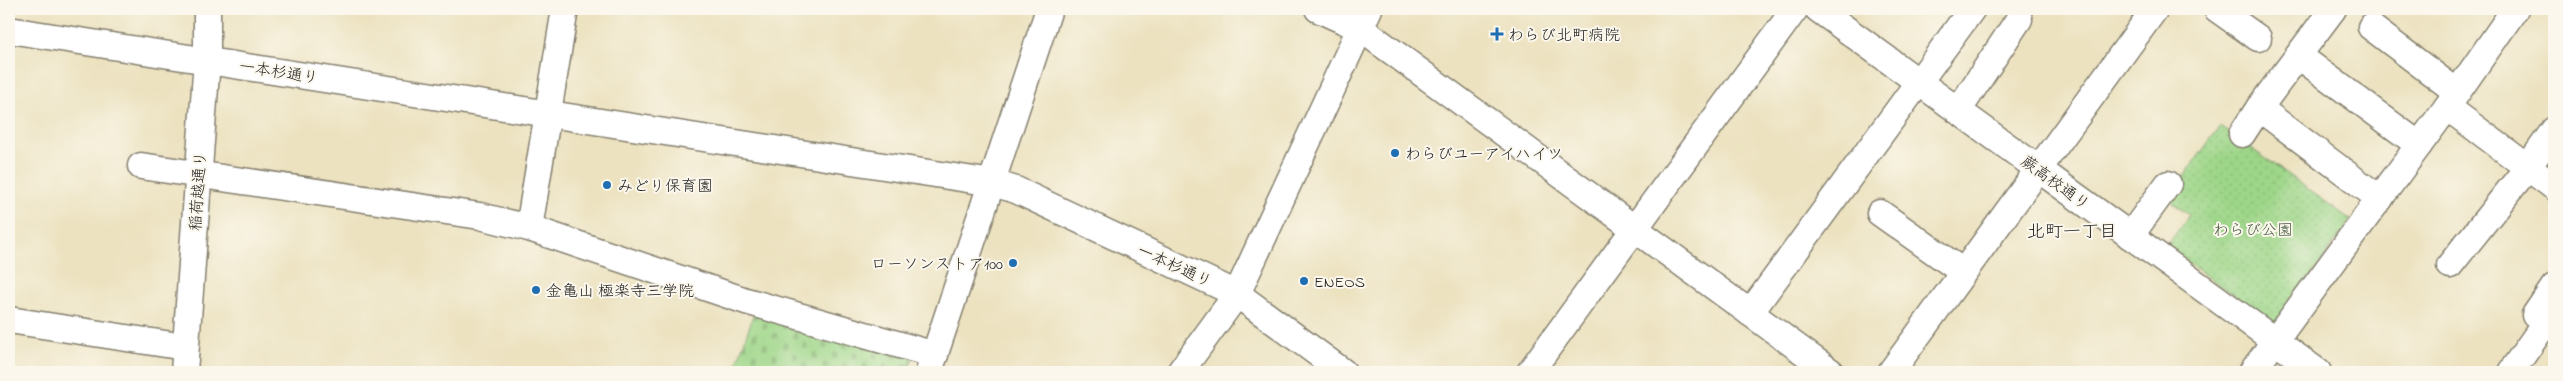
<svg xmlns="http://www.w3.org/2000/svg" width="2563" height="381" font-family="'Indie Flower','Klee One',sans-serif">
	<defs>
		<pattern id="grass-dots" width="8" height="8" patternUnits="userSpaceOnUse" patternTransform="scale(1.25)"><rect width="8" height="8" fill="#9dd688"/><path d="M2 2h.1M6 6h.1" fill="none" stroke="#87b775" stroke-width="1.8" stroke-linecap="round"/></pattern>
		<pattern id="cemetery-stones" width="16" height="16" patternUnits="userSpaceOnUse" patternTransform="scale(1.25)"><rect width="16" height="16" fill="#9dd688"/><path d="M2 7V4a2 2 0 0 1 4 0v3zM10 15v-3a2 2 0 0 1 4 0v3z" fill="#87b775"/></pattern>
	</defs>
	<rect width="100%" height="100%" fill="#fbf7ec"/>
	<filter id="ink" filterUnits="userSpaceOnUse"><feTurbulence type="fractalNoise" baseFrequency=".02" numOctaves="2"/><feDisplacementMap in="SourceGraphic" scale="10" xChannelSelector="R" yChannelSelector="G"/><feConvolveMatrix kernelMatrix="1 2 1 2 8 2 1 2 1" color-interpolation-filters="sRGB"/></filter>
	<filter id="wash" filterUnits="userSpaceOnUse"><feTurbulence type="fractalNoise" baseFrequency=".0096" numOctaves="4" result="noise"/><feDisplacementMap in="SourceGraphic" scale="20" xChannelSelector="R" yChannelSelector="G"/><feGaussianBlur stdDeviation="1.12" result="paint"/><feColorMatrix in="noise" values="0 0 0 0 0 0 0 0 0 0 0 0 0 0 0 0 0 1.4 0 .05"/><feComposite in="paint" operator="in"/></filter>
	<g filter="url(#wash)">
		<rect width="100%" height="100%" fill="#ece2c0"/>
		<path fill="url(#grass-dots)" stroke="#5c7952" d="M2220,126L2351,220L2276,325L2166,247L2189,215L2168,199Z"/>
		<path fill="url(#cemetery-stones)" stroke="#5c7952" d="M755,310L913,357L908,372H734Z"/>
	</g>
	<g filter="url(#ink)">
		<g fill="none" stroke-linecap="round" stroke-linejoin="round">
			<g stroke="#847f6e" stroke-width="29">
				<g id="minor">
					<path d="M1318,9L1360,28L1831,372"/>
					<path d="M1818,9L2318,372"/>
					<path d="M2217,9L2258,38"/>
					<path d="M2333,9L2259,108L2380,199"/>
					<path d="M2371,27L2457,92"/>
					<path d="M9,30L993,183L1016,190L1237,294L1343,372"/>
					<path d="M2299,56L2419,145"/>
					<path d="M2447,107L2554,187"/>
					<path d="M1958,111L2019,19"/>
					<path d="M2242,134L2259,108"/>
					<path d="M141,166L480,216L529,228L746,301L935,355"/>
					<path d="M1880,213L1963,272"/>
					<path d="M529,228L565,9"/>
					<path d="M2130,236L2168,184"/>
					<path d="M2450,265L2528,167L2554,130"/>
					<path d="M1750,313L1972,9"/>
					<path d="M9,320L185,347"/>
					<path d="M2554,328L2535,315L2554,287"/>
					<path d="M184,372L207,60V9"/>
					<path d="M929,372L1049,9"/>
					<path d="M1180,372L1237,294L1369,9"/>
					<path d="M1530,372L1795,9"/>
					<path d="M1891,372L2155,9"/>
					<path d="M2252,372L2447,107L2515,9"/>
					<path d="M2511,372L2546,322"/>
				</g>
			</g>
			<use href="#minor" stroke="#fff" stroke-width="26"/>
		</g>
	</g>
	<g fill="#1f6fb2" stroke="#fbf7ec" stroke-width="2">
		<path d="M1494.5 26.5h5v5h5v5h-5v5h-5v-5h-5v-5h5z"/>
		<circle cx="1395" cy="153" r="5"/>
		<circle cx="607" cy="185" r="5"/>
		<circle cx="1013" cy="263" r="5"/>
		<circle cx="1304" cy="281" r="5"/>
		<circle cx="536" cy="290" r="5"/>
	</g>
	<g text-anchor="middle" stroke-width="4" stroke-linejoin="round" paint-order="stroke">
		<g font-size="16" fill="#1c1c1c" stroke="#fbf7ec" text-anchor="start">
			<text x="1508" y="40">わらび北町病院</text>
			<text x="1405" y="159">わらびユーアイハイツ</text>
			<text x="617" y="191">みどり保育園</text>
			<text x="1003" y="269" text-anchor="end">ローソンストア100</text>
			<text x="1314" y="287">ENEOS</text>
			<text x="546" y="296">金亀山 極楽寺三学院</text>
		</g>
		<g font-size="16" fill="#1c1c1c" stroke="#fbf7ec">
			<text transform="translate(279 71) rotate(9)" y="6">一本杉通り</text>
			<text transform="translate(2056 182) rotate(36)" y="6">蕨高校通り</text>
			<text transform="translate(197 191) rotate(-86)" y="6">稲荷越通り</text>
			<text transform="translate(1175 265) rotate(25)" y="6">一本杉通り</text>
		</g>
		<g font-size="16" fill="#495d42" stroke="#fbf7ec">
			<text x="2253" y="235">わらび公園</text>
		</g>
		<g font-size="18" fill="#1c1c1c" stroke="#fbf7ec">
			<text x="2072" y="237">北町一丁目</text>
		</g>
	</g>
	<rect width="2563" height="381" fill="none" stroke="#fbf7ec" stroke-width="30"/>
</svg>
